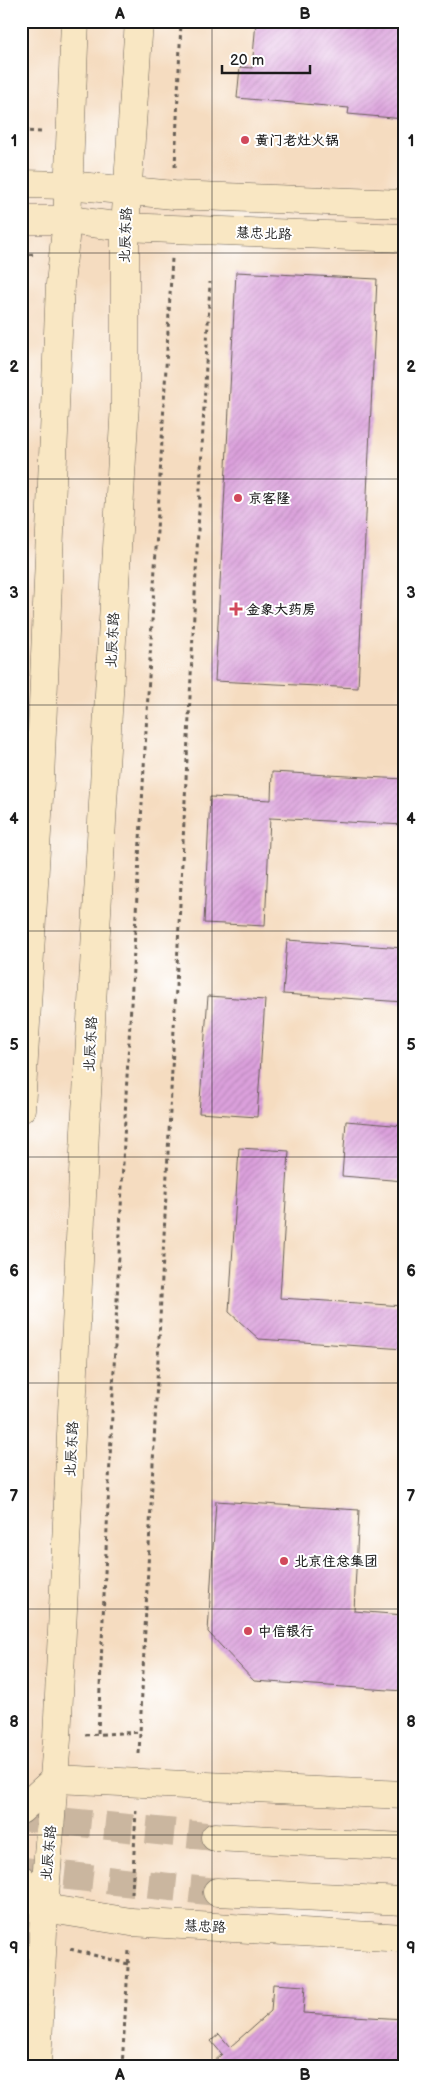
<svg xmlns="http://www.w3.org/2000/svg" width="425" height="2088" font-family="'Balsamiq Sans','LXGW WenKai TC',sans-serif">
	<defs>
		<pattern id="building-hatch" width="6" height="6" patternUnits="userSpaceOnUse" patternTransform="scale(1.25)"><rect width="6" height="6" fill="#dba0dc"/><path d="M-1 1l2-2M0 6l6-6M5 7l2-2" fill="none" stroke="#bb89bc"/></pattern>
	</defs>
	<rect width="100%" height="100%" fill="#fff"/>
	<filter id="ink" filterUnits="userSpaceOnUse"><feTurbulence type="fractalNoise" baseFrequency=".02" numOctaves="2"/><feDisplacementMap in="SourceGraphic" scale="10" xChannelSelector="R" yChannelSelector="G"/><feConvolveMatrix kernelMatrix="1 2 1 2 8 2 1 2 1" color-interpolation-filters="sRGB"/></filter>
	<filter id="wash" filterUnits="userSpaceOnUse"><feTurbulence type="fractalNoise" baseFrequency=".0096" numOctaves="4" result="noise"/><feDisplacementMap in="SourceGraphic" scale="20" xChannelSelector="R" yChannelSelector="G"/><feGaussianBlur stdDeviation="1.12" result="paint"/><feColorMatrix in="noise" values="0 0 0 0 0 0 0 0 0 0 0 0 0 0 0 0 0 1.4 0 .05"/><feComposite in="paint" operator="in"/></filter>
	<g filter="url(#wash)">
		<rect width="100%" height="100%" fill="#f5dcc0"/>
		<g id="blocks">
			<g fill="url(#building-hatch)">
				<path d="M256,21H404V119L348,114L349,108L237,98L240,67L252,68Z"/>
				<path d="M236,272L377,279L358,688L215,681Z"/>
				<path d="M402,636H404V653H401Z"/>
				<path d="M272,772L404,779V825L270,818L265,926L204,923L210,797L271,800Z"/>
				<path d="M287,940L404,948V1002L283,994Z"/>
				<path d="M208,996L265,1000L257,1117L199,1113Z"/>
				<path d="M346,1121L404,1126V1181L342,1176Z"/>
				<path d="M239,1148L289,1151L280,1298L404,1306V1349L259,1339L229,1312Z"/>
				<path d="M216,1501L359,1510L354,1611L404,1615V1691L254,1681L208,1632Z"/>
				<path d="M273,1984L305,1986L303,2013L404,2019V2067H208L222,2054L211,2041L219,2034L230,2047L271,2011Z"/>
			</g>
		</g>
	</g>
	<g filter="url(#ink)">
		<use href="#blocks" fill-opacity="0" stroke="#685f55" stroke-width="1"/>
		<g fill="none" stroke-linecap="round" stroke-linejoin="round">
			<g stroke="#cab69f" stroke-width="28" stroke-dasharray="28 14" stroke-linecap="butt">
				<path d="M21,1817L215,1837"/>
				<path d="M23,1871L217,1892"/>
			</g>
			<g stroke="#685f55" stroke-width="29">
				<g id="secondary">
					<path d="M21,184L68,185L174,195L404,204"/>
					<path d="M21,220H67L125,227L173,229L404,238"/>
					<path d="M21,1109L40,780L60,284L67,220L75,21"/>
					<path d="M55,1779L404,1795"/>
					<path d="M21,1810L55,1779"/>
					<path d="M215,1837L404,1847"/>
					<path d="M21,1879L44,1908L131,1922L404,1938"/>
					<path d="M217,1892L404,1901"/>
					<path d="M37,2067L44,1908L57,1739L85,1131L125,403V227L139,21"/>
				</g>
			</g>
			<g stroke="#685f55" stroke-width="3" stroke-dasharray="4 4" stroke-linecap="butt">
				<path d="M21,131L43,132"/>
				<path d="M175,167L181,21"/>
				<path d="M21,255L36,254"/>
				<path d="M98,1733L126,1095L172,258"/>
				<path d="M85,1735L141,1732"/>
				<path d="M139,1754L210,282"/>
				<path d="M132,1894L136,1810"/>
				<path d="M70,1949L128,1964"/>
				<path d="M122,2067L129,1950"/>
			</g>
			<use href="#secondary" stroke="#f9e7c3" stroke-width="28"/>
		</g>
	</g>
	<path fill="none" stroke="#1c1c1c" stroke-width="1" stroke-opacity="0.55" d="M212,21V2067M21,253H404M21,479H404M21,705H404M21,931H404M21,1157H404M21,1383H404M21,1609H404M21,1835H404"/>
	<g fill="#d1495b" stroke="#fff" stroke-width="2">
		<circle cx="245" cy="140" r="5"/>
		<circle cx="238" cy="498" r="5"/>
		<path d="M233.5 601.5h5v5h5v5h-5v5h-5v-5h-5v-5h5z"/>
		<circle cx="284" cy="1561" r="5"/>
		<circle cx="248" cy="1631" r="5"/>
	</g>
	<g text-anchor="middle" stroke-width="4" stroke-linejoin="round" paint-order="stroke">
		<g font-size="14" font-weight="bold" fill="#1c1c1c" stroke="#fff" text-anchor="start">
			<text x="255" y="145">黄门老灶火锅</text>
			<text x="248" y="503">京客隆</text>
			<text x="246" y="614">金象大药房</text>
			<text x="294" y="1566">北京住总集团</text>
			<text x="258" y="1636">中信银行</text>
		</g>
		<g font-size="14" fill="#1c1c1c" stroke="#fff">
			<text transform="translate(264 233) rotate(2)" y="5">慧忠北路</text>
			<text transform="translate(125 235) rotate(-88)" y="5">北辰东路</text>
			<text transform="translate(112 640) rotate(-87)" y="5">北辰东路</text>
			<text transform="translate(90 1044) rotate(-87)" y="5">北辰东路</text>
			<text transform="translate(71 1449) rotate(-87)" y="5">北辰东路</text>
			<text transform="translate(48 1853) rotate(-85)" y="5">北辰东路</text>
			<text transform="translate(205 1926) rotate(3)" y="5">慧忠路</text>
		</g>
	</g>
	<rect width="425" height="2088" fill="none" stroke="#fff" stroke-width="55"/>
	<path d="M222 65v8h88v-8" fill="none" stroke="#1c1c1c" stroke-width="2.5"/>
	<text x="230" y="65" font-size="15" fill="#1c1c1c" stroke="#ffffff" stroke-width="4" paint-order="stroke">20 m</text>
	<rect x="28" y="28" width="370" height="2032" fill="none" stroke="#1c1c1c" stroke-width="2"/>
	<g font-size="16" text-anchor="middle" font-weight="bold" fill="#1c1c1c">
		<text x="120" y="19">A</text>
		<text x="305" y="19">B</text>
		<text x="14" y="146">1</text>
		<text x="411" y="146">1</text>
		<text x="14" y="372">2</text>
		<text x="411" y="372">2</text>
		<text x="14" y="598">3</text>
		<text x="411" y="598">3</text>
		<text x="14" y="824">4</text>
		<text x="411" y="824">4</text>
		<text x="14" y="1050">5</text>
		<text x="411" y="1050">5</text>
		<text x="14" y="1276">6</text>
		<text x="411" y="1276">6</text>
		<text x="14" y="1501">7</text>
		<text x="411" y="1501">7</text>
		<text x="14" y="1727">8</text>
		<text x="411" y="1727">8</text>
		<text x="14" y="1953">9</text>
		<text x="411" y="1953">9</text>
		<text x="120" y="2080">A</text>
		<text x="305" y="2080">B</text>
	</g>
</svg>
